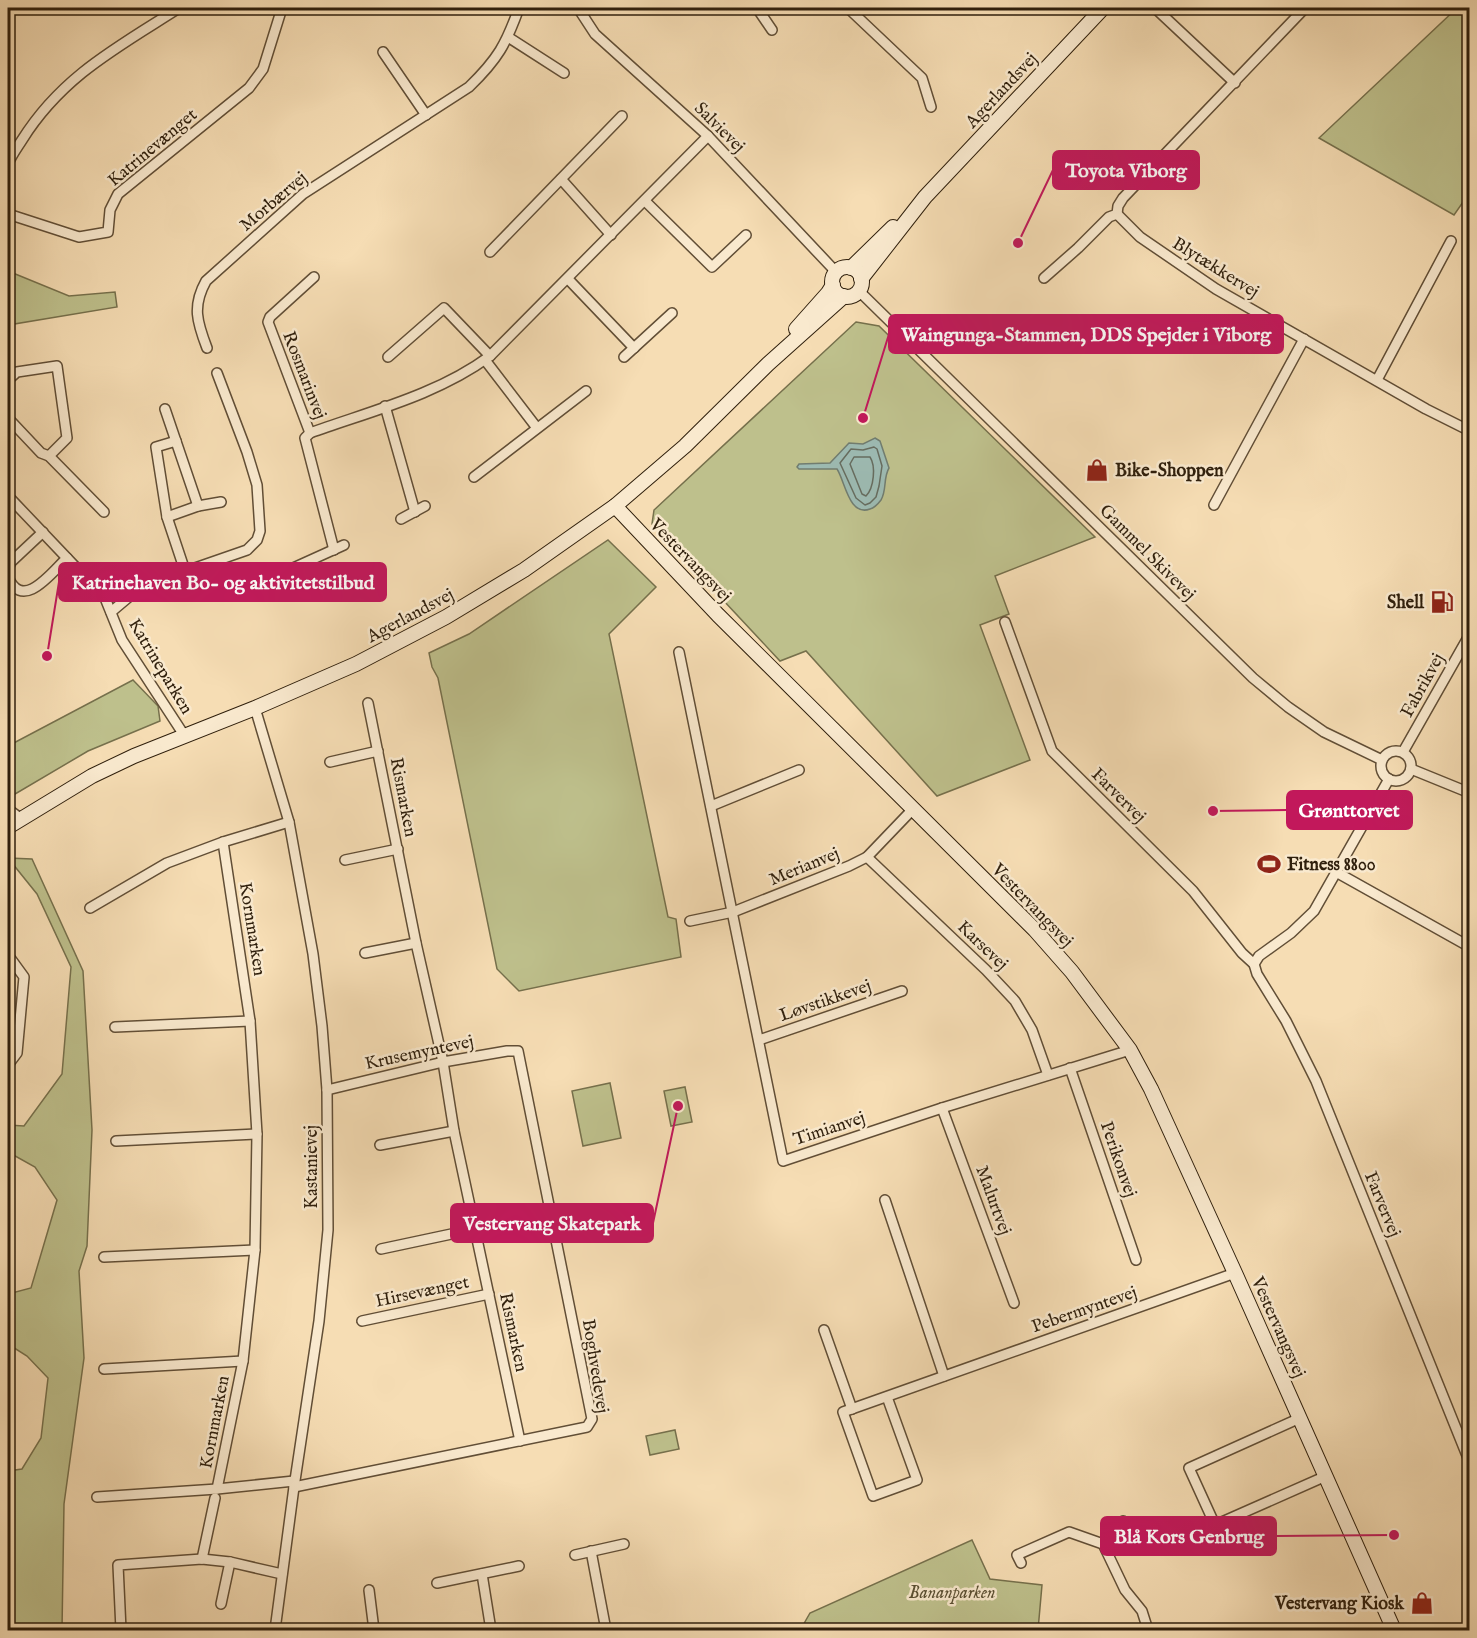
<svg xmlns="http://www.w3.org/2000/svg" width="1477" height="1638" font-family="'IM FELL English',serif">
	<rect width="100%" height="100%" fill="#f6ddb4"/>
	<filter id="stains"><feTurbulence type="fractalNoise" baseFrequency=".00333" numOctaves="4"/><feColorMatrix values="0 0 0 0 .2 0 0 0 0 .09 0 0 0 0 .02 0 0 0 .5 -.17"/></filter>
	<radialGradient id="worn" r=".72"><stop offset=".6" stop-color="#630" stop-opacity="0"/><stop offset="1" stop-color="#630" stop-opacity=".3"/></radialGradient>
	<g fill="#bec08c" stroke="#76704c" stroke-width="1.5">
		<path d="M1457,8H1469L1470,192L1454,215L1319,138Z"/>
		<path d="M8,271L69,296L115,292L117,307L8,325Z"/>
		<path d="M856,322L879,326L1095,537L995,576L1009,614L980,625L1030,760L937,796L806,651L780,661L652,524L654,510Z"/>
		<path d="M608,540L656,587L609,634L668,917L676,919L681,957L519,991L497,969L438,678L432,667L429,653L469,634Z"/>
		<path d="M133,680L158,706L160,721L88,751L10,797L8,795V746Z"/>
		<path d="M8,858L32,859L83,971L92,1130L87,1246L79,1271L84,1358L64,1504L62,1630H8V1471L22,1469L41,1438L48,1378L27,1356L8,1344V1294L31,1288L57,1200L35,1167L8,1152V1125L24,1126L62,1074L71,967L37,894Z"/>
		<path d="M610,1083L621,1138L583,1146L572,1091Z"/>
		<path d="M685,1087L692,1122L671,1126L664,1091Z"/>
		<path d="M675,1430L679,1449L650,1455L646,1436Z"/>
		<path d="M972,1540L990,1579L1042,1585L1038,1630H803L802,1627L810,1613Z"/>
	</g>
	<path fill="#9dbbb3" stroke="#717d70" stroke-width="1.5" d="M875,438L880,441L889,468C883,478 887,490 881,500C878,504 874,508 870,509C849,517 845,481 837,469H799L797,467L799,464L830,463L849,443L863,444Z"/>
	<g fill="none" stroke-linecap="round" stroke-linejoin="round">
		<g stroke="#666d60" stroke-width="1.5">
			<path d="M874,447L877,449L882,466L879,486L876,497L870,503L865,505L856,498L840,463L851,449L863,450Z"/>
			<path d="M854,457H870C876,466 874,488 866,496L862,494L850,464Z"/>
		</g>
		<g stroke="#614e36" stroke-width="12">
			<g id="street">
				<path d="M578,8L595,34L708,136L836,272"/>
				<path d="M757,8L772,30"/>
				<path d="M848,8L922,78L931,107"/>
				<path d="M1155,8L1235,83"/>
				<path d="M508,37L564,73"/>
				<path d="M383,52L426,115"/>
				<path d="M8,164C11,156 17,148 22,140C62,76 118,47 179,8"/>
				<path d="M561,179L611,235"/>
				<path d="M645,201L712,267L746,235"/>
				<path d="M8,214L79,237L108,232L110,210L118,194L249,88L263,69L282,8"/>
				<path d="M1117,214L1140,237L1216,289L1426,409L1470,431"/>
				<path d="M490,252L622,116"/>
				<path d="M1044,278L1078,248L1109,217L1117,214L1118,206L1123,198L1305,8"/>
				<path d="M568,279L634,348"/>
				<path d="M859,291L1253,678L1288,707L1324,732L1382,760"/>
				<path d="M207,348C197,322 192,306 206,281L303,194L469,87C498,59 506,44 519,8"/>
				<path d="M388,357L444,308L490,356"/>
				<path d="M624,357L672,313"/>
				<path d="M485,360L537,428"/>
				<path d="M8,380L17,372L57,366L67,438L49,456"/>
				<path d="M1377,380L1451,241"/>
				<path d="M385,406L415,512"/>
				<path d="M165,409L198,506"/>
				<path d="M8,418L41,453L49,456L104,512"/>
				<path d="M310,433L268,322L270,317L314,277"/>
				<path d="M176,441L156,447L167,517L185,571"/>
				<path d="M474,477L586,391"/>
				<path d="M8,496L105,598L122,640L184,735"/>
				<path d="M1214,505L1304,339"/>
				<path d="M167,517L198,506L221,502"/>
				<path d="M401,519L425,506"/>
				<path d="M334,550L305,438L310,433C371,411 437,395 490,356L708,136"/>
				<path d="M8,569L11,562L43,532"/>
				<path d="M291,569L344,545"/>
				<path d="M8,577C23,612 52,572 67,558"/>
				<path d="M111,612L130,596L149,584L247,550L257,540L260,531L257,485L247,452L217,373"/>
				<path d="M1005,622L1052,751L1193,891L1242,953L1254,964"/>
				<path d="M679,652L783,1161L942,1108L1130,1050"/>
				<path d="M368,703L416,943L443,1062L454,1131L520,1441"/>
				<path d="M255,708L289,822L313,954L322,1026L327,1090L328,1230L319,1321L294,1487L275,1630"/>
				<circle cx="1396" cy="766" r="15"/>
				<path d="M1403,752L1470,634"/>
				<path d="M330,762L378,751"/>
				<path d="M1411,769L1470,793"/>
				<path d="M1389,779L1314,911L1291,933L1259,956L1254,964L1257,974L1286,1021L1316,1081L1470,1463"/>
				<path d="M711,806L799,770"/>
				<path d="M8,809L20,818"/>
				<path d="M867,857L986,970L1015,1001L1032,1030L1048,1075"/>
				<path d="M345,860L398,849"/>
				<path d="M1336,872L1470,947"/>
				<path d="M90,908L167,863L223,842L289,822"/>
				<path d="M8,916V915"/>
				<path d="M690,921L733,912L849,866L867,857L913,809"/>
				<path d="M365,953L416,943"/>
				<path d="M8,955L24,977L17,1053L8,1065"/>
				<path d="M115,1027L250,1021"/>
				<path d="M759,1040L902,991"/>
				<path d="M1070,1068L1136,1260"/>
				<path d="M942,1108L1014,1303"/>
				<path d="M116,1141L257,1134"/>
				<path d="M380,1145L454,1131"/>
				<path d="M885,1200L944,1376"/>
				<path d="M381,1249L475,1229"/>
				<path d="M104,1257L255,1250"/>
				<path d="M362,1321L489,1294"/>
				<path d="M824,1330L852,1409"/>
				<path d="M104,1369L243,1361"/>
				<path d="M887,1397L917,1480L873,1496L843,1412L1235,1273"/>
				<path d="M1300,1418L1189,1468L1215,1525L1326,1476"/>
				<path d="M294,1487L587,1427L592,1419L518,1051H507L443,1062L327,1090"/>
				<path d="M217,1489L243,1361L255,1250L257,1134L250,1021L223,842"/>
				<path d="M97,1497L217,1489L294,1481"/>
				<path d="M1103,1544L1108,1537L1126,1529L1123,1521"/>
				<path d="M591,1551L606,1630"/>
				<path d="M575,1555L624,1544"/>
				<path d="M202,1559L215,1498"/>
				<path d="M1021,1563L1017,1555L1069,1532L1103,1544L1125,1590L1142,1611L1148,1630"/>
				<path d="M482,1574L491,1630"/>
				<path d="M437,1583L519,1566"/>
				<path d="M369,1590L374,1630"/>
				<path d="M221,1604L230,1562"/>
				<path d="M121,1630L118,1565L202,1559L230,1562L282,1574"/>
			</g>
		</g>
		<g stroke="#2f1f0c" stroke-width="16">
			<g id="secondary">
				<circle cx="847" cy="282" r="15"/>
				<path d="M851,268L893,227"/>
				<path d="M861,279L925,197L1103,8"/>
				<path d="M796,329L828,293L833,285"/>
				<path d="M615,506L718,615L1035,930L1072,972L1130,1050L1151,1089L1235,1273L1394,1630"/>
				<path d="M8,827L92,776L134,756L255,708L356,664L446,617L524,570L615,506L685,446L768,364L844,296"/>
			</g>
		</g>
		<use href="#street" stroke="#f9e9ce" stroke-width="9"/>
		<use href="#secondary" stroke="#f9e9ce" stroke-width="14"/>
	</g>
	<defs>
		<g id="shop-bare" transform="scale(1.8)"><path d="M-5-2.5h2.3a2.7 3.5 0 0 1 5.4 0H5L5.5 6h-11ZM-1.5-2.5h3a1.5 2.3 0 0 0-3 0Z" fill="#8f2418" stroke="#f9e9ce" stroke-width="2.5" paint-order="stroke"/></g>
		<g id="fuel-bare" transform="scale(1.8)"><path d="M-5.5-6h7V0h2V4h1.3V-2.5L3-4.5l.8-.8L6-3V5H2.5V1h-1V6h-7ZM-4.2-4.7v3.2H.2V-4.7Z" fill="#8f2418" stroke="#f9e9ce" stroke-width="2.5" paint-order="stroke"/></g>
		<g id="stadium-bare" transform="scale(1.8)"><path d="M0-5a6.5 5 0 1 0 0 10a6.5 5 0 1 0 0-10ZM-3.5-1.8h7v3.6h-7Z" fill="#8f2418" stroke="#f9e9ce" stroke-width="2.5" paint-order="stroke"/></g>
	</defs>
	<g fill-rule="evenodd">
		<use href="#shop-bare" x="1097" y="470"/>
		<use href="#fuel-bare" x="1442" y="602"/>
		<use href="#stadium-bare" x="1269" y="864"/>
		<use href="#shop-bare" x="1422" y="1603"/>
	</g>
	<g text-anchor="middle" stroke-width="5" stroke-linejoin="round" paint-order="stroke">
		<g font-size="18" fill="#2f1f0c" stroke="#f9e9ce">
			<text transform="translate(1001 90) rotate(-47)" y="6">Agerlandsvej</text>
			<text transform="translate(720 127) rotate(45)" y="6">Salvievej</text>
			<text transform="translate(152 147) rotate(-40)" y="6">Katrinevænget</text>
			<text transform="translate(273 201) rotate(-40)" y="6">Morbærvej</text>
			<text transform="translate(1216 267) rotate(32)" y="6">Blytækkervej</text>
			<text transform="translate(305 375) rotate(69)" y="6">Rosmarinvej</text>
			<text transform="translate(1148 552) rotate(45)" y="6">Gammel Skivevej</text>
			<text transform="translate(691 560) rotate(46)" y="6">Vestervangsvej</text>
			<text transform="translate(410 615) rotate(-28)" y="6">Agerlandsvej</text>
			<text transform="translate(161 666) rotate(59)" y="6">Katrineparken</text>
			<text transform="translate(1422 685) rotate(-61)" y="6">Fabrikvej</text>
			<text transform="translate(1119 795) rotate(45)" y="6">Farvervej</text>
			<text transform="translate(404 797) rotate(79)" y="6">Rismarken</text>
			<text transform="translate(804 866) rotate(-22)" y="6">Merianvej</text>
			<text transform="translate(1033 905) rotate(46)" y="6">Vestervangsvej</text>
			<text transform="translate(253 929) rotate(81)" y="6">Kornmarken</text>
			<text transform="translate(983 945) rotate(44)" y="6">Karsevej</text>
			<text transform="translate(825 1000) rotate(-19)" y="6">Løvstikkevej</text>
			<text transform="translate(419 1052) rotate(-12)" y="6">Krusemyntevej</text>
			<text transform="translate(829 1128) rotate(-18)" y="6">Timianvej</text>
			<text transform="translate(1119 1159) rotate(71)" y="6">Perikonvej</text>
			<text transform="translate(311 1167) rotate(-90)" y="6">Kastanievej</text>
			<text transform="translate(994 1200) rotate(70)" y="6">Malurtvej</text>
			<text transform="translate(1383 1204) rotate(68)" y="6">Farvervej</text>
			<text transform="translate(422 1291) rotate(-12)" y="6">Hirsevænget</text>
			<text transform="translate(1084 1309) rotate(-19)" y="6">Pebermyntevej</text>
			<text transform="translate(1279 1327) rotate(66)" y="6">Vestervangsvej</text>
			<text transform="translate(514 1332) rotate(78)" y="6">Rismarken</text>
			<text transform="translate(596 1366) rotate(81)" y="6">Boghvedevej</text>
			<text transform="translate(214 1422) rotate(-79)" y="6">Kornmarken</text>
		</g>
		<g font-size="18" font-weight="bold" fill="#2f1f0c" stroke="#f9e9ce" text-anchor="start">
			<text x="1115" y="476">Bike-Shoppen</text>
			<text x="1424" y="608" text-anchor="end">Shell</text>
			<text x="1287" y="870">Fitness 8800</text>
			<text x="1404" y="1609" text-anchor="end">Vestervang Kiosk</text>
		</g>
		<g font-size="18" font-style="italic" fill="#5a4f32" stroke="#f9e9ce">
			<text x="952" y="1598">Bananparken</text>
		</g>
	</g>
	<path fill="none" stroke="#c2185b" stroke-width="2" d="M1018 243L1053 170M863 418L889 334M47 656L59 582M1213 811L1287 810M678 1106L653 1223M1394 1535L1276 1536"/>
	<g fill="#c2185b" stroke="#f9e9ce" stroke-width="2">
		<circle cx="1018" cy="243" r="6"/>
		<circle cx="863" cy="418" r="6"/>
		<circle cx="47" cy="656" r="6"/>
		<circle cx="1213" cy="811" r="6"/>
		<circle cx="678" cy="1106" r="6"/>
		<circle cx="1394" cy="1535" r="6"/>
	</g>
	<g fill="#c2185b" stroke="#c2185b" stroke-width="2">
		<rect x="1053" y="151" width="146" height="38" rx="6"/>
		<rect x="889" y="315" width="394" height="38" rx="6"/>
		<rect x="59" y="563" width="327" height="38" rx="6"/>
		<rect x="1287" y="791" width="125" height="38" rx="6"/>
		<rect x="451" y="1204" width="202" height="38" rx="6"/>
		<rect x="1101" y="1517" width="175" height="38" rx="6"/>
	</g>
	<g font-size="20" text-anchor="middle" font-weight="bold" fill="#fff">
		<text x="1126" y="177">Toyota Viborg</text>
		<text x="1086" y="341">Waingunga-Stammen, DDS Spejder i Viborg</text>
		<text x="223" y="589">Katrinehaven Bo- og aktivitetstilbud</text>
		<text x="1349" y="817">Grønttorvet</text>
		<text x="552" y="1230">Vestervang Skatepark</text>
		<text x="1189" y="1543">Blå Kors Genbrug</text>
	</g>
	<rect width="1477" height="1638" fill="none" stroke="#f6ddb4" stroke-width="30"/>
	<rect x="9" y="9" width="1459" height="1620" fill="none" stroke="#2f1f0c" stroke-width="3"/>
	<rect x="15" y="15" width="1447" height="1608" fill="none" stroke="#2f1f0c" stroke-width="1.5"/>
	<rect width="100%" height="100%" filter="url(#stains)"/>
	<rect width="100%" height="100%" fill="url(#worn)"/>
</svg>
